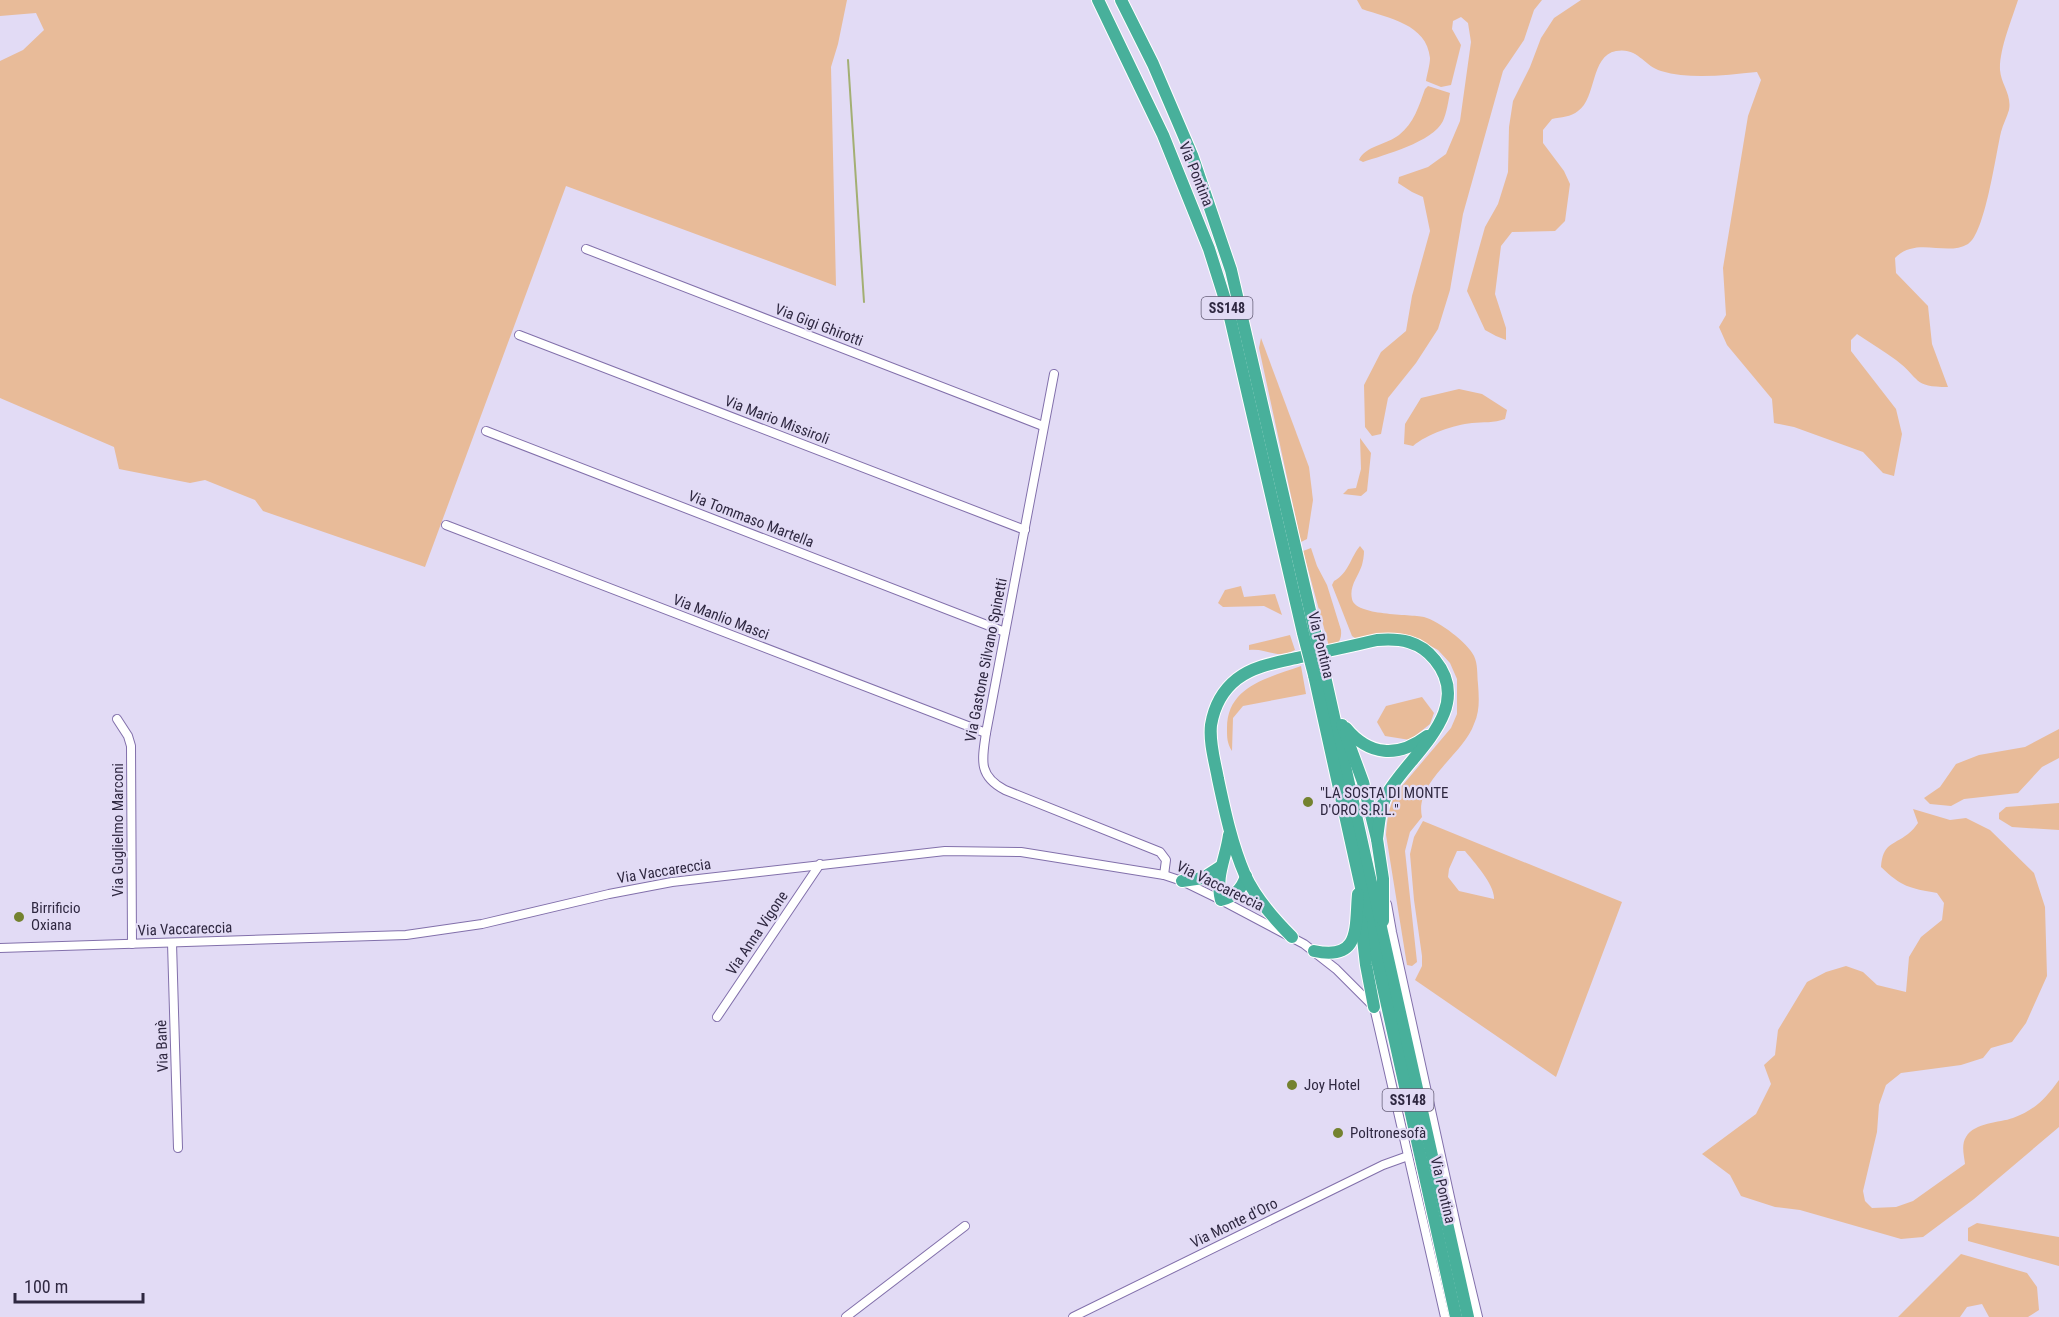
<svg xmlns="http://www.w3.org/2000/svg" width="2059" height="1317" font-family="'Roboto Condensed',sans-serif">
	<rect width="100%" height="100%" fill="#e2dbf5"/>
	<g fill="#e8bb99" fill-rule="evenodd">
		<path d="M0,0H847L838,44L831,67L836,286L566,186L425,567L263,511L255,500L205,480L190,483L119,469L114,447L0,398V61L23,50L44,30L36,13L0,16Z"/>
		<path d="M1357,0H1542L1534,10L1524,40L1503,71L1463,214L1450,290L1438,329L1416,363L1388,398L1381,434L1372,436L1365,427L1364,385L1381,352L1406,331L1412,296L1430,231L1423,197L1412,192L1398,183L1399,177L1428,167L1446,154L1460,121L1471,42L1468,23L1461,17L1453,21L1452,29L1461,45L1451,85L1441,87L1426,81C1427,74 1430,65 1430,58C1427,24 1388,18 1362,9Z"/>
		<path d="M1581,0H2018C2012,19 1999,50 2000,70C2001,84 2012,95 2009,110C2007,117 2003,124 2001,132C1996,153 1985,234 1968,244C1946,257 1917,236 1895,258L1896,273L1928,306L1932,344L1948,387C1912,387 1921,379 1896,360C1884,351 1870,343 1857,334L1851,340V351L1896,409L1902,434L1894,476L1883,473L1863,452L1794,427L1774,423L1772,399L1727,345L1719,327L1726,315L1723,268L1748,116L1761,80L1757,72C1726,75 1691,80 1661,71C1644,66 1638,47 1616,51C1590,56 1597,98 1578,111C1571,117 1561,117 1552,119L1543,130V143L1564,171L1570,184L1565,221L1555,231L1512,232L1501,246L1495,294L1506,328V340L1496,336L1485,330L1467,291L1485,227L1498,204L1508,172L1509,127L1513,101L1530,67L1541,38L1554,18Z"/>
		<path d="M1428,86L1450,93C1448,102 1447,112 1443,121C1433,142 1384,155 1363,162L1359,160C1365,146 1388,144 1399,135C1414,123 1419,106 1425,89Z"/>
		<path d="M1261,338L1309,467L1313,500L1307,539L1301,542L1259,348Z"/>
		<path d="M1459,389L1482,394L1507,410L1505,419C1494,423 1483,422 1472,423C1454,425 1427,434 1413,446L1404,444L1405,424L1421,398Z"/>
		<path d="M1360,438L1371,453L1367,491L1361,496L1343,494L1348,489L1356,488L1361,469Z"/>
		<path d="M1360,546L1364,551C1364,556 1363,561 1362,565C1358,577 1349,586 1352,599C1355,616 1410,614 1424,617C1439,621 1468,643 1474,656C1478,664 1477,675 1478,684C1479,698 1480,711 1474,724C1463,755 1414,782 1422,817L1410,832L1405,851L1417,962L1412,966L1407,965L1386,835C1387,819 1389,807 1396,793L1451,728L1457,714V679L1450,663L1438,650L1414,637L1391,635L1358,640L1352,636L1332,585L1334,581C1349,573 1350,558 1360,546Z"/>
		<path d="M1311,548L1317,566L1327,585L1341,630C1342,640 1338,644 1330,650L1303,551Z"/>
		<path d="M1241,586L1244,597L1275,594L1282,615L1264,606L1223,607L1218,603L1225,590Z"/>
		<path d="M1290,635L1295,650C1275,660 1269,648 1249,650V645Z"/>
		<path d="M1301,666L1306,694L1243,706L1233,718L1232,751C1227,743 1227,738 1227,728C1227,686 1268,678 1301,666Z"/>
		<path d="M1422,697L1434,713L1430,724L1410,740L1385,736L1377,722L1386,706Z"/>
		<path d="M2059,729V758L2042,767L2018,793L1964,799L1951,806L1930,804L1924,798L1940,787L1956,764L1979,755L2025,747Z"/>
		<path d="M2059,803V830L2012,827L1999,819V813L2006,807Z"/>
		<path d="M1913,809L1950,820L1966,818L1990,830L2034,873L2045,907L2047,976L2026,1023L2012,1042L1991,1048L1983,1058L1961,1065L1901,1073L1886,1085L1879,1105L1877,1132L1863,1191L1865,1201L1872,1208L1896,1207L1913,1201L1965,1164C1964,1155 1961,1145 1966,1137C1975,1122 1999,1123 2013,1118C2035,1110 2046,1098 2059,1080V1127L1974,1199L1923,1237L1901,1239L1800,1210L1775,1207L1741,1196L1730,1175L1702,1154L1756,1114L1771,1084L1764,1065L1775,1055L1778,1030L1807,982L1826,972L1846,966L1863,972L1877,985L1906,992L1909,957L1921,937L1942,920L1944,903L1937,893C1909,888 1902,887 1881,867C1883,843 1892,846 1908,834C1912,831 1915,827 1918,823Z"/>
		<path d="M1423,821L1622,902L1556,1077L1415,980L1422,966V956L1414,900L1410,854L1414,837ZM1457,851H1465C1474,862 1495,885 1494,899L1459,891L1448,877L1449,869Z"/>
		<path d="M1977,1223L2059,1237V1266L1968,1241V1228Z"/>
		<path d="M1961,1254L2027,1273L2037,1287L2039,1310L2028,1317H1989L1982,1304L1967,1307L1960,1317H1898Z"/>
	</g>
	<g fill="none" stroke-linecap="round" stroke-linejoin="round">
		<path stroke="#a3af73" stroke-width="2" d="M848,60L864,302"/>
		<g stroke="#8270ab" stroke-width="10">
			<g id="minor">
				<path d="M586,249L1043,426"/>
				<path d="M519,335L1025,530"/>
				<path d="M1054,374L986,733C982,760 978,776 1005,790L1160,852L1166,860L1164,875"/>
				<path d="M486,431L1005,632"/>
				<path d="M446,525L986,733"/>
				<path d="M117,719L128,736L131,746L132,944"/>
				<path d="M1387,904L1392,932L1457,1229L1478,1317"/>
				<path d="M172,943L178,1148"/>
				<path d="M0,948L406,935L482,924L609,894L672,882L945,851L1021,852L1164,875L1182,881L1221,900L1304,944L1336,969L1374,1007L1445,1317"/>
				<path d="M717,1017L820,864"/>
				<path d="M846,1317L965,1226"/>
				<path d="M1073,1317L1383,1165L1408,1156"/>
			</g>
		</g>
		<g stroke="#fff" stroke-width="14">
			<g id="highway">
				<path d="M1098,0L1163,135L1209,249L1228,309L1303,633"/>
				<path d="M1121,0L1153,64L1192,155L1231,270L1315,632"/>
				<path d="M1324,672L1468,1317"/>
				<path d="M1314,675L1456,1317"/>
				<path d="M1342,725L1363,782L1377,839L1383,879V921"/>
				<path d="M1346,728C1369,756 1398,758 1427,736"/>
				<path d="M1229,835C1226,858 1215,876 1221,900C1234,897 1242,889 1246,876"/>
				<path d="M1182,881L1203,878L1220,867"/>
				<path d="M1361,921L1366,965L1374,1007"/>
				<path d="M1292,937C1274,919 1256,899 1245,875C1232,845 1225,812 1218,779C1215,762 1209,743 1211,725C1214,707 1223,690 1237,679C1255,665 1280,662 1301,657C1327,651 1352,646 1377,640C1400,638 1420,641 1435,660C1476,710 1409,755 1387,794C1380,808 1379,823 1377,839"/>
				<path d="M1314,951C1361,961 1355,928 1358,894"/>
			</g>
		</g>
		<use href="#minor" stroke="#fff" stroke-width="8"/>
		<use href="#highway" stroke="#48b09b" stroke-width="12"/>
		<g stroke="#fff" stroke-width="14" stroke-linecap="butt">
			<g id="highway-bridge">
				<path d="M1315,632L1324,672"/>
				<path d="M1303,633L1314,675"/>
			</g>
		</g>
		<use href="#highway-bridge" stroke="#48b09b" stroke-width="12"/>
	</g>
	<g fill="#74822f" stroke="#e2dbf5" stroke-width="2">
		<circle cx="1308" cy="802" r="6"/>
		<circle cx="19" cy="917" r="6"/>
		<circle cx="1292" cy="1085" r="6"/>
		<circle cx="1338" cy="1133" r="6"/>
	</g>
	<g text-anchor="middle" stroke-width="4.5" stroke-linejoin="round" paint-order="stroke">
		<g fill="#e2dbf5" stroke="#655e77" stroke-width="1.5">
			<rect x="1201.5" y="297" width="51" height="22" rx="4.5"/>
			<rect x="1382.5" y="1089" width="51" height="22" rx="4.5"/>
		</g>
		<g font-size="14" font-weight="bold" fill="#2f2841">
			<text x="1227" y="313">SS148</text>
			<text x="1408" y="1105">SS148</text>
		</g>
		<g font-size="15" fill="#2f2841" stroke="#e2dbf5">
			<text transform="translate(1196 174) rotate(68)" y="5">Via Pontina</text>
			<text transform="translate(819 325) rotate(21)" y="5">Via Gigi Ghirotti</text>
			<text transform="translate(777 420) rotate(21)" y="5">Via Mario Missiroli</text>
			<text transform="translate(751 519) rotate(21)" y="5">Via Tommaso Martella</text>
			<text transform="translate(721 617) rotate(21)" y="5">Via Manlio Masci</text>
			<text transform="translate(1321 645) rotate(76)" y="5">Via Pontina</text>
			<text transform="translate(986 660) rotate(-79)" y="5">Via Gastone Silvano Spinetti</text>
			<text transform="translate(118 830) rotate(-90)" y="5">Via Guglielmo Marconi</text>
			<text transform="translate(664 871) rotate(-9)" y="5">Via Vaccareccia</text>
			<text transform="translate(1220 886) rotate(26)" y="5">Via Vaccareccia</text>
			<text transform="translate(185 929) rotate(-2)" y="5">Via Vaccareccia</text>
			<text transform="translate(757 933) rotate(-56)" y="5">Via Anna Vigone</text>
			<text transform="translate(162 1046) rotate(-92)" y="5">Via Banè</text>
			<text transform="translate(1443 1190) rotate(77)" y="5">Via Pontina</text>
			<text transform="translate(1234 1223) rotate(-26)" y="5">Via Monte d'Oro</text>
		</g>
		<g font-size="15" fill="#2f2841" stroke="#e2dbf5" text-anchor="start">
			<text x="1320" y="798">"LA SOSTA DI MONTE<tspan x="1320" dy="17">D'ORO S.R.L."</tspan></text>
			<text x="31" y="913">Birrificio<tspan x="31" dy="17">Oxiana</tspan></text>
			<text x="1304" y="1090">Joy Hotel</text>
			<text x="1350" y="1138">Poltronesofà</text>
		</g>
	</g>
	<path d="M15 1293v9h128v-9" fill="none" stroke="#2f2841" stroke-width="3"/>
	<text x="24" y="1293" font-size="18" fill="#2f2841" stroke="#e2dbf5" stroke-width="4.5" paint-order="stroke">100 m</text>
</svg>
